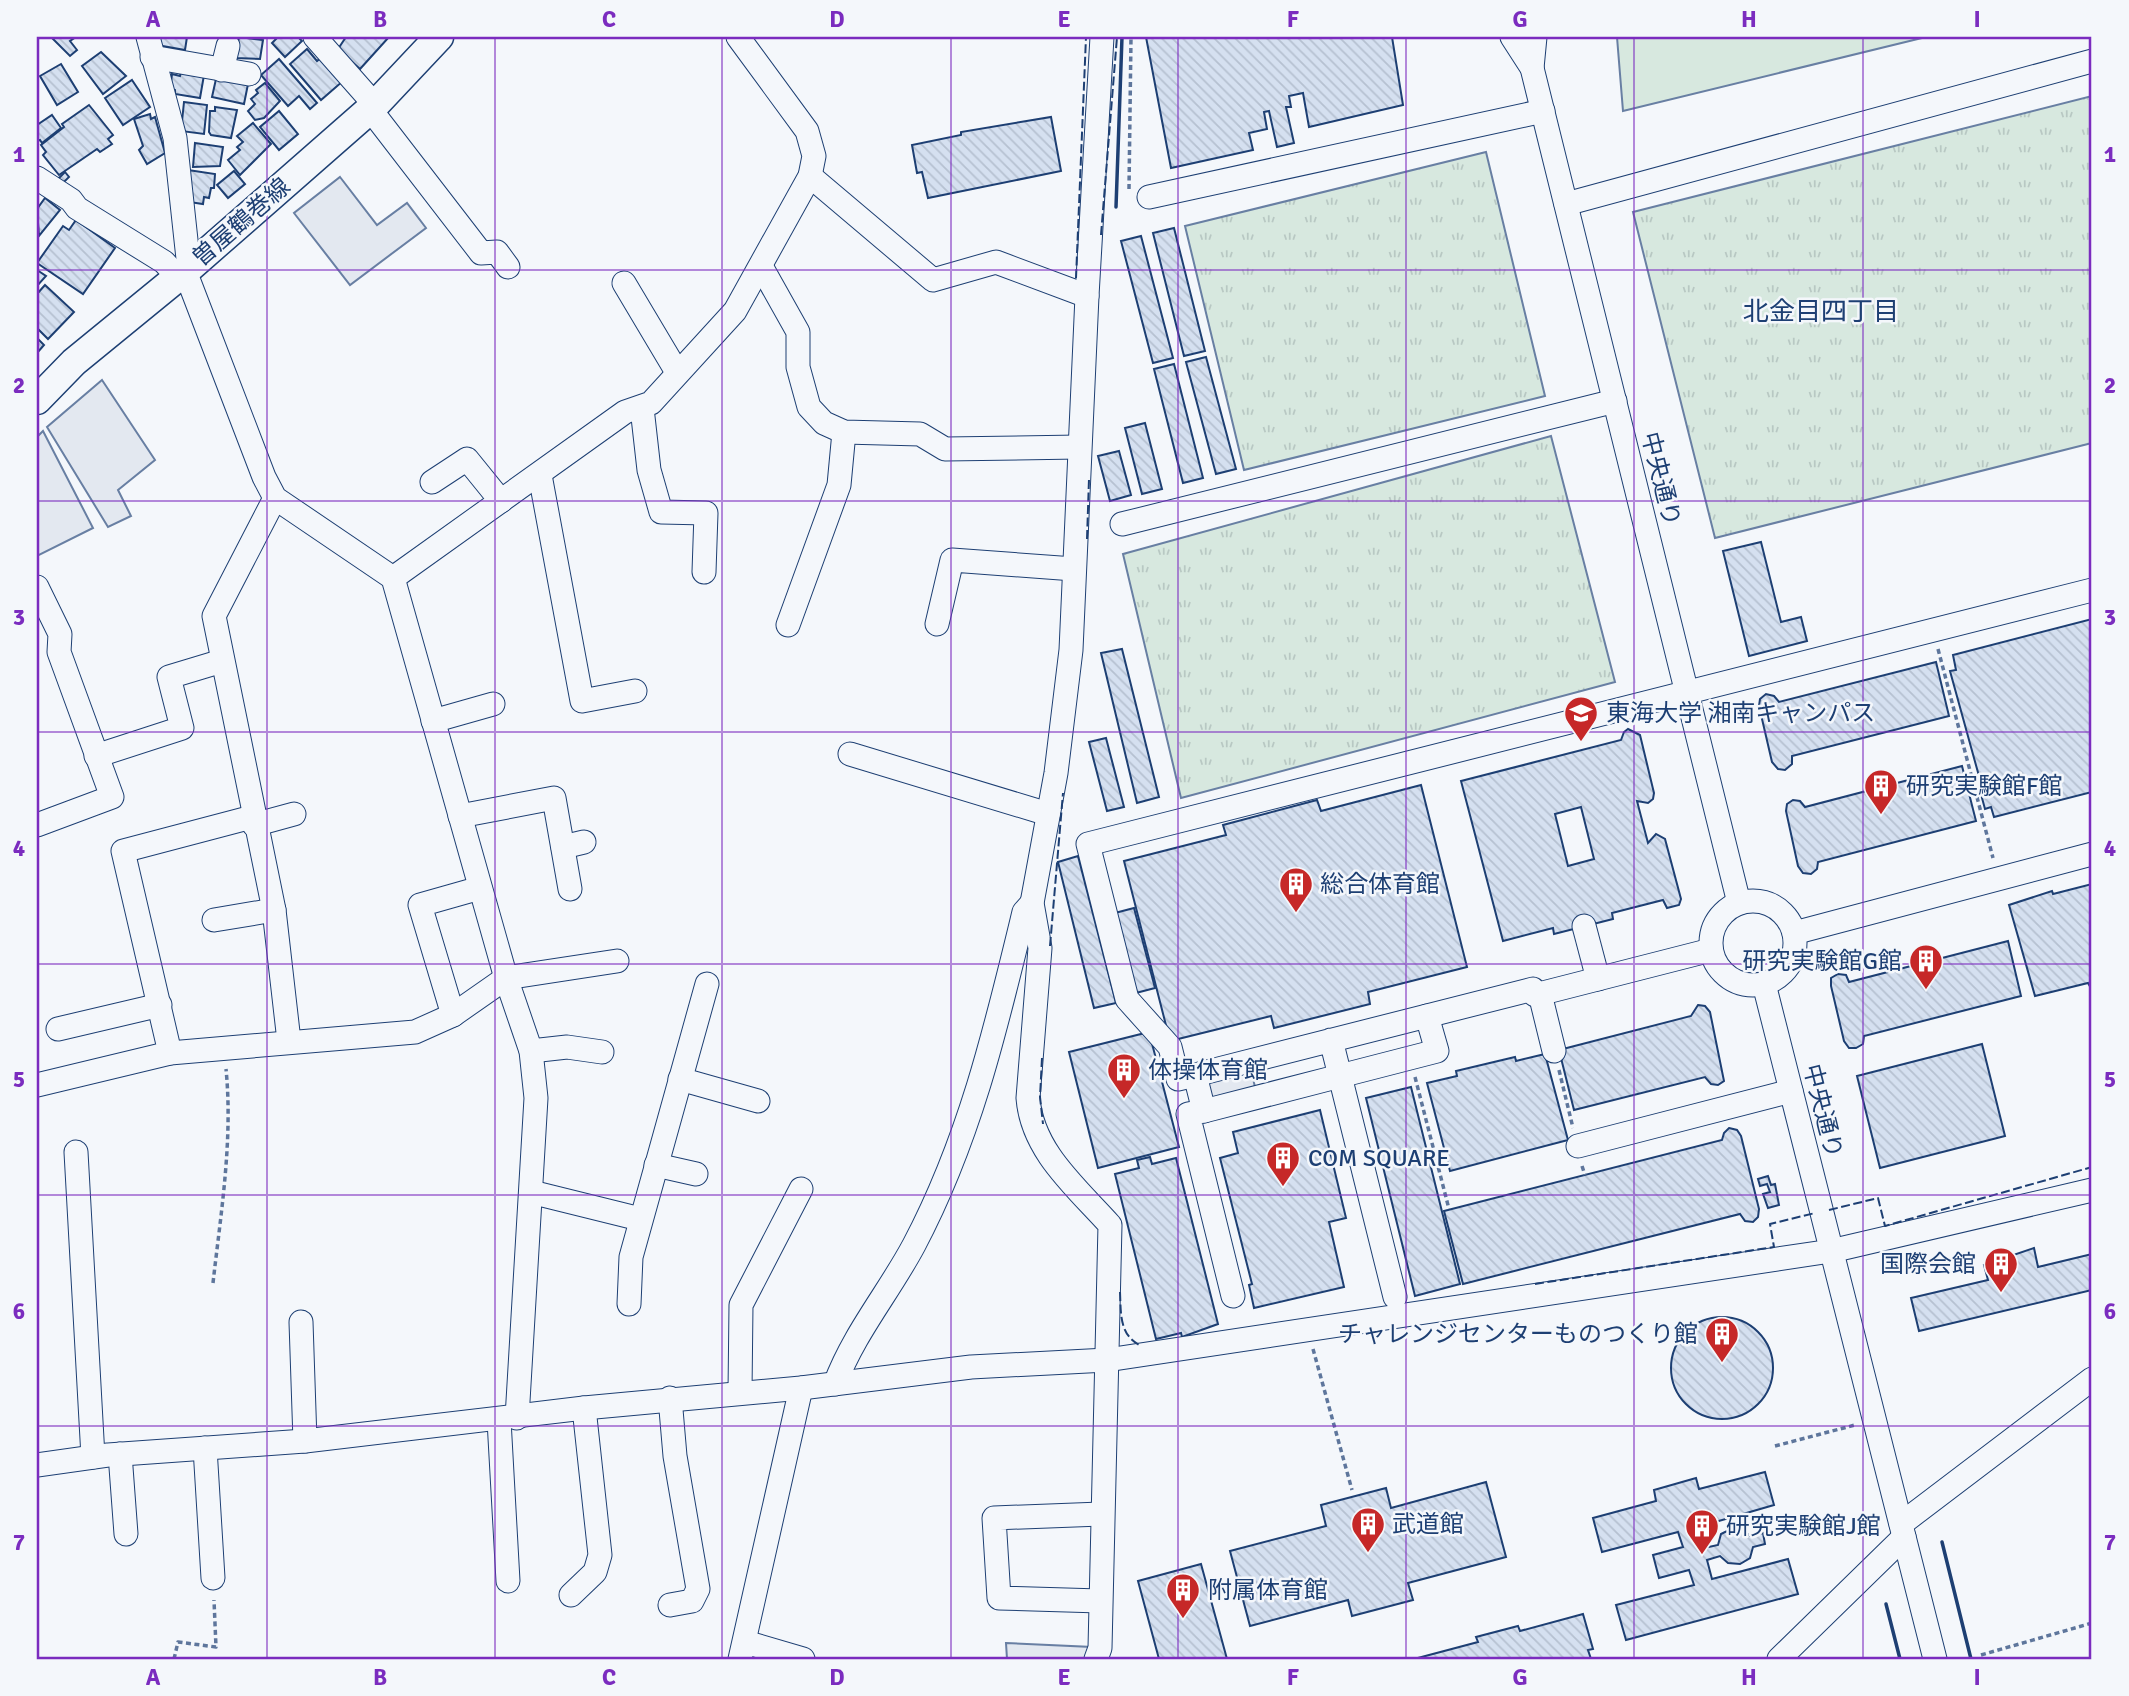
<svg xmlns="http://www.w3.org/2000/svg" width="2129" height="1696" font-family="Signika,'Noto Sans JP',sans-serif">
	<defs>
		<pattern id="park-tufts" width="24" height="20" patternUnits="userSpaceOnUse" patternTransform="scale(1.75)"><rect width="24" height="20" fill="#d7e8df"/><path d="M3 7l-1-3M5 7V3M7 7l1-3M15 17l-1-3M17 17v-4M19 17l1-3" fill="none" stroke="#b8c8c3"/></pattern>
		<pattern id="building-back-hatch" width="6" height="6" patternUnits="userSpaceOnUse" patternTransform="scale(1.75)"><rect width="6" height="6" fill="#d5e0f0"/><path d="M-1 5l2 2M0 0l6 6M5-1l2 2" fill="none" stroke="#b6c1d1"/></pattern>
	</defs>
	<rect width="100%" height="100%" fill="#f4f7fb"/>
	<path fill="#d7e8df" stroke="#687fa3" stroke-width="2" d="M1617,37H1926L1623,111Z"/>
	<g fill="url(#park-tufts)" stroke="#687fa3" stroke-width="2">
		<path d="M2092,96V443L1715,538L1633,212Z"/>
		<path d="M1486,152L1545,396L1244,470L1185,226Z"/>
		<path d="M1551,436L1615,682L1181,798L1123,554Z"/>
	</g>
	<g fill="#e3e8f0" stroke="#687fa3" stroke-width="2">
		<path d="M340,177L377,225L407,203L426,228L350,285L294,213Z"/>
		<path d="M102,380L155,460L118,490L131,516L108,527L47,427Z"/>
		<path d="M43,431L93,528L37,556V437Z"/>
		<path d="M1250,1066L1255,1087L1211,1099L1205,1077Z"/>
		<path d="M1006,1643L1092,1647L1088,1659H1007Z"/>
	</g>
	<g fill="url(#building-back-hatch)" stroke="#1d3f73" stroke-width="2" fill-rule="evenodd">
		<path d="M51,37H76L70,41L77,50L70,56Z"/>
		<path d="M158,37H187L185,50L157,45Z"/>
		<path d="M239,37L263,40L260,59L235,58Z"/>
		<path d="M278,37H298L302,41L285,57L272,43Z"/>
		<path d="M346,37H389L360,69L338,49Z"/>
		<path d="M1146,37H1392L1403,105L1309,127L1303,93L1289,96L1291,107H1286L1294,143L1277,147L1269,111L1264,112L1267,129L1249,133L1253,150L1171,168Z"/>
		<path d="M307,49L317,61L322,57L343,81L321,100L290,64Z"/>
		<path d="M101,52L126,76L103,94L82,66Z"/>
		<path d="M279,59L317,103L310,109L299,96L288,106L261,75Z"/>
		<path d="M61,64L78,92L57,105L40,76Z"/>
		<path d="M181,71L204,75L200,98L175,94V90L170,89L172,74L180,76Z"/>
		<path d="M216,79L248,84L244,104L212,97Z"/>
		<path d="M132,80L150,107L123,125L105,98Z"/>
		<path d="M265,83L280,101L264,118L255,120L248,111L255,104L251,99L258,93L256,90Z"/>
		<path d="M184,102L207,105L204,134L181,131Z"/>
		<path d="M89,105L113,135L108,139L112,144L100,152L97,149L59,175L43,155L46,152L41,145L64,127L62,124Z"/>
		<path d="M215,107L237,110L231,138L211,135L209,132L210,111H215Z"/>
		<path d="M279,111L298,134L279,150L260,127Z"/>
		<path d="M150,114L151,119L155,117L165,153L147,164L139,150L143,146L134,119Z"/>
		<path d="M52,115L61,128L42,143L40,140L37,141V125Z"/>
		<path d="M1051,117L1061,171L928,198L922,172L917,173L912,145L961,135V132Z"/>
		<path d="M253,123L271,144L240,175L228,160L240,150L237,147L243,142L237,136Z"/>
		<path d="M195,143L223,147L220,166L193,167Z"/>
		<path d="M188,170L215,174L214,188H211L209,198L204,197L203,204L189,202Z"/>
		<path d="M234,171L245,184L228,198L217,185Z"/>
		<path d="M65,172L69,177L63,183L58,179Z"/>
		<path d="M45,198L60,210L39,236L37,209Z"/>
		<path d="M76,220L115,248L83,294L37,263L63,226L69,230Z"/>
		<path d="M1174,228L1205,351L1184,356L1153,233Z"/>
		<path d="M1141,236L1173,358L1153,363L1121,241Z"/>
		<path d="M37,270L46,276L37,286Z"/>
		<path d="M45,285L74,312L48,339L37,328V294Z"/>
		<path d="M37,338L44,345L37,353Z"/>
		<path d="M1206,357L1236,469L1216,474L1186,362Z"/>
		<path d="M1174,364L1203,478L1183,483L1154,369Z"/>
		<path d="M1145,423L1162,489L1142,494L1125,428Z"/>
		<path d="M1119,451L1131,495L1110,501L1098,456Z"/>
		<path d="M1761,542L1781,622L1801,617L1807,641L1749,656L1723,551Z"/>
		<path d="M2092,619V792L1994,817L1991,807L1985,809L1979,787H1982L1950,671L1956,670L1953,655Z"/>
		<path d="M1122,649L1159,797L1137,803L1101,653Z"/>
		<path d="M1936,662L1949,716L1792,756V764L1785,770L1778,769L1772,762L1759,706L1760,699L1766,694L1774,696L1779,702Z"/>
		<path d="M1628,729L1640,735L1654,793L1653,799L1648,803L1637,801L1648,843L1656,834L1665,839L1681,899L1679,905L1667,908L1663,900L1612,913L1613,919L1554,934L1553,928L1503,941L1461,781L1621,740L1624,732ZM1581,807L1594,859L1568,866L1555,814Z"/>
		<path d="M1106,738L1124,807L1107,811L1089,742Z"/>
		<path d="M1962,766L1976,821L1818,862L1817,869L1811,874L1803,873L1798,866L1786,811L1787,804L1793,800L1800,801L1805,807Z"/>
		<path d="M1421,785L1467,967L1368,992L1370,1004L1274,1028L1271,1016L1170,1041L1124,861L1226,835L1223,825L1317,800L1321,811Z"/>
		<path d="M1078,856L1116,1003L1094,1008L1058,862Z"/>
		<path d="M2092,884V990L2088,983L2035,996L2009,905L2052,891L2053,894Z"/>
		<path d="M1134,908L1155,988L1132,994L1111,914Z"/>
		<path d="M2008,941L2021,996L1864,1036L1863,1044L1856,1048H1849L1844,1041L1831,986V978L1838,974L1846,975L1849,982Z"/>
		<path d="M1698,1005L1705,1006L1710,1012L1724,1081L1718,1085L1711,1084L1705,1077L1574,1110L1559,1050L1691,1016Z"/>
		<path d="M1149,1032L1179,1147L1098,1168L1069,1052Z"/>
		<path d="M1982,1044L2005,1136L1880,1168L1857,1076Z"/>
		<path d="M1545,1054L1568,1140L1450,1171L1427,1083L1457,1076L1456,1071L1515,1057L1516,1061Z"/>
		<path d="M1411,1087L1460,1284L1415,1296L1366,1098Z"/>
		<path d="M1320,1110L1346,1218L1329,1222L1344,1287L1254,1308L1249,1285L1252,1284L1220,1158L1238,1153L1233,1132Z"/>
		<path d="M1729,1128L1737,1130L1741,1136L1759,1209L1758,1217L1753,1222L1745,1221L1740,1214L1463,1284L1444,1211L1722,1140L1724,1133Z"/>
		<path d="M1150,1157L1152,1164L1176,1158L1218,1324L1182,1337L1181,1333L1156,1339L1115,1174L1139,1168L1137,1160Z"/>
		<path d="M1768,1176L1771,1185L1775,1184L1779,1205L1768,1208L1763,1194L1770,1192L1767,1184L1760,1186L1758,1179Z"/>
		<path d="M2034,1248L2038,1267L2092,1254V1290L1919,1331L1911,1298L1988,1280L1984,1265Z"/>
		<circle cx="1722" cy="1368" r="51"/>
		<path d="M1765,1472L1774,1505L1698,1527L1704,1548L1718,1545L1721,1534L1731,1529H1742L1750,1536L1763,1533L1765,1544L1753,1547L1750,1558L1740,1564L1728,1563L1720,1556L1707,1560L1712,1579L1788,1559L1798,1594L1626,1640L1616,1605L1694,1585L1689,1570L1659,1578L1653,1555L1683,1547L1678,1532L1602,1552L1593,1518L1656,1501L1654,1490L1696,1478L1699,1489Z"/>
		<path d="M1486,1482L1506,1557L1408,1583L1413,1600L1352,1616L1348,1600L1250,1626L1230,1551L1326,1526L1321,1505L1386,1488L1391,1508Z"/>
		<path d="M1201,1564L1227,1659H1159L1138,1581Z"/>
		<path d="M1583,1614L1593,1649L1588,1650L1591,1659H1414L1478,1642L1476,1637L1518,1626L1520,1631Z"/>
	</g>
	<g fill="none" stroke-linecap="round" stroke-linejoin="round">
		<g stroke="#1d3f73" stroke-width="25">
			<g id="minor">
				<path d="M148,37L175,138L189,268"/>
				<path d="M315,37L375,105"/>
				<path d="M1512,37L1532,68L1739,903"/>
				<path d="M152,57L249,74"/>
				<path d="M1532,68L1535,37"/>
				<path d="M222,70L228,46"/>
				<path d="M370,109L481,253L497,252L508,267"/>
				<path d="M810,176L933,280L996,262L1087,296"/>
				<path d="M37,178L71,200L77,208L164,262L178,277"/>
				<path d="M1149,197L1543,111"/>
				<path d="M1566,204L2092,61"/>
				<path d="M761,266L798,332V367L809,407L824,423L844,432L920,434L945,449L1079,447"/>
				<path d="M185,271L264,477L275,498L393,578L506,978L531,1051L536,1098L517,1418"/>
				<path d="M624,283L677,372"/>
				<path d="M642,408L649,470L661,512L706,513L704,572"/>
				<path d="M540,475L582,701L635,691"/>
				<path d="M432,482L467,459L501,501"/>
				<path d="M275,498L214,616L274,910L289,1041"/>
				<path d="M1122,524L1615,401"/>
				<path d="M393,578L625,412L651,403L735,311L810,176L814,156L807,131L738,37"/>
				<path d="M37,587L60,634L59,652L112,797L37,825"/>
				<path d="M937,624L952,560L1074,569"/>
				<path d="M788,625L839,485L844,432"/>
				<path d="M433,721L493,704"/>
				<path d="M850,754L1048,814"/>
				<path d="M96,756L182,728L169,677L222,661"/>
				<path d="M460,816L554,798L570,889"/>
				<path d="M254,825L294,814"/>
				<path d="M563,847L584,842"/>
				<circle cx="1753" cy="943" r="42"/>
				<path d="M214,920L274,910"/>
				<path d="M1584,926L1598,979"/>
				<path d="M1794,933L2092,854"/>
				<path d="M1764,984L1935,1659"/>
				<path d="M1540,994L1554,1051"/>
				<path d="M453,1015L420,905L480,888"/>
				<path d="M58,1029L160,1005"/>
				<path d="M1331,1040L1340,1076L1204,1111L1195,1075L1533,989L1535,995L1711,950"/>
				<path d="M531,1051L567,1047L602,1052"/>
				<path d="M170,1053L123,851L252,817"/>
				<path d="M1195,1075L1178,1079L1170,1047L1127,999L1088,844L2092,590"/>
				<path d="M680,1079L758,1101"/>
				<path d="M37,1085L170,1053L415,1032L453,1015L506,978L617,961"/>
				<path d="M1204,1111L1188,1114L1233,1296"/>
				<path d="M1578,1146L1791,1091"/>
				<path d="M76,1152L93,1457"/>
				<path d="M656,1165L696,1174"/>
				<path d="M531,1192L640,1219"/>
				<path d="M1395,1297L1340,1076L1437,1051L1427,1016"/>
				<path d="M629,1304L631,1257L707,984"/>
				<path d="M301,1322L305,1441"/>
				<path d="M835,1384C854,1333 889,1292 914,1245C970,1139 996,1028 1024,912L1032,903"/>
				<path d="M740,1392L741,1305L801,1189"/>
				<path d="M499,1420L508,1581"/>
				<path d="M205,1448L213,1578"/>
				<path d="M120,1454L126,1534"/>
				<path d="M37,1465L108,1455L305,1441L584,1408L801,1388L971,1367L1107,1360L1831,1251L2092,1190"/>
				<path d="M1901,1524L2092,1379"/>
				<path d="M571,1595L595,1572L600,1555L584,1408"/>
				<path d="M1100,1601L999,1598L994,1518L1101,1514"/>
				<path d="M670,1605L692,1601L698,1589L675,1456L670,1398"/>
				<path d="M745,1642L803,1659"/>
				<path d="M740,1659L801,1388"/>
				<path d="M1096,1659L1100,1648L1110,1225C1076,1187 1032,1151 1028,1098L1040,948L1032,903L1056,773L1071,650L1087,296L1102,37"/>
				<path d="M1779,1659L1904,1537"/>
			</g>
		</g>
		<g stroke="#1d3f73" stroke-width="31">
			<path id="major" d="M37,400L74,362L189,268L375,105L439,37"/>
		</g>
		<g stroke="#5e769c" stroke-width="3.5" stroke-dasharray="5 3.5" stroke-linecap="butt">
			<path d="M1129,189L1131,37"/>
			<path d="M1938,649L1993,858"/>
			<path d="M1559,1070L1573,1128"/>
			<path d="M1415,1077L1449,1209"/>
			<path d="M1582,1166L1585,1175"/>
			<path d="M213,1283C221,1212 233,1140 226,1069"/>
			<path d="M1313,1349L1352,1490"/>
			<path d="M1775,1446L1855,1425"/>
			<path d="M1981,1655L2092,1623"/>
			<path d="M174,1659L178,1642L216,1647L214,1600"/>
		</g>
		<use href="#minor" stroke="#f4f7fb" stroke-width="23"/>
		<use href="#major" stroke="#f4f7fb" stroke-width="28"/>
		<g stroke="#1d3f73" stroke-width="2" stroke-dasharray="9 3.5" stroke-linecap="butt">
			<path d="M1101,235L1117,37"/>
			<path d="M1076,278L1086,37"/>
			<path d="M1087,539L1089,479"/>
			<path d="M1050,946L1063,793"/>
			<path d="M1042,1058L1040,1097L1043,1124"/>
			<path d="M1829,1210L1878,1198L1885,1226L2092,1167"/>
			<path d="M1535,1284L1774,1247L1770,1224L1815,1213"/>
			<path d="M1120,1292C1121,1314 1119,1335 1141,1346"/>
		</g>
		<g stroke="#1d3f73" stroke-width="3.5">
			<path d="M1116,207L1122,37"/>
			<path d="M1942,1542L1971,1659"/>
			<path d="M1886,1604L1900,1659"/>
		</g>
	</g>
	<path fill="none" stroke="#7b2cbf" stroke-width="2" stroke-opacity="0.55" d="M267,37V1659M495,37V1659M722,37V1659M951,37V1659M1178,37V1659M1406,37V1659M1634,37V1659M1863,37V1659M37,270H2092M37,501H2092M37,732H2092M37,964H2092M37,1195H2092M37,1426H2092"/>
	<defs>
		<g id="university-pin" transform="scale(1.75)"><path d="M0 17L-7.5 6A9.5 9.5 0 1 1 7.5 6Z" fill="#c62828" stroke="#f4f7fb"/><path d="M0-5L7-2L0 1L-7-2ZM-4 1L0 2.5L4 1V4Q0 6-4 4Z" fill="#fff"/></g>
		<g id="building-pin" transform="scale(1.75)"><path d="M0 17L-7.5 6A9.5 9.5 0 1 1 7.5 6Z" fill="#c62828" stroke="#f4f7fb"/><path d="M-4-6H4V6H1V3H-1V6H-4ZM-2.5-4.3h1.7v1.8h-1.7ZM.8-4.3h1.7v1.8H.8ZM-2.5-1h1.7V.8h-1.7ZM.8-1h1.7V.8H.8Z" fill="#fff"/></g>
	</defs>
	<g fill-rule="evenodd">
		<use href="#university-pin" x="1581" y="713"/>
		<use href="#building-pin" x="1881" y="786"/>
		<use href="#building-pin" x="1296" y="884"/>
		<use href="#building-pin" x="1926" y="961"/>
		<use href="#building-pin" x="1124" y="1070"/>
		<use href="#building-pin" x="1283" y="1158"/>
		<use href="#building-pin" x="2001" y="1264"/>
		<use href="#building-pin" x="1722" y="1334"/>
		<use href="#building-pin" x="1368" y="1524"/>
		<use href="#building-pin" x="1702" y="1526"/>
		<use href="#building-pin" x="1183" y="1590"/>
	</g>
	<g text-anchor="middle" stroke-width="5" stroke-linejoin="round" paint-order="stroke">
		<g font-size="24" fill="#1d3f73" stroke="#f4f7fb">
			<text transform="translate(241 222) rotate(-41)" y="8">曽屋鶴巻線</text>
			<text transform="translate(1661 479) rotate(76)" y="8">中央通り</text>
			<text transform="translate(1823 1111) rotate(76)" y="8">中央通り</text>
		</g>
		<g font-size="24" fill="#1d3f73" stroke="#f4f7fb" text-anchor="start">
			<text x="1606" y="721">東海大学 湘南キャンパス</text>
			<text x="1906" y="794">研究実験館F館</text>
			<text x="1320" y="892">総合体育館</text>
			<text x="1902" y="969" text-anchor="end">研究実験館G館</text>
			<text x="1148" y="1078">体操体育館</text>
			<text x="1308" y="1166">COM SQUARE</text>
			<text x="1976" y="1272" text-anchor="end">国際会館</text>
			<text x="1698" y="1342" text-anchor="end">チャレンジセンターものつくり館</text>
			<text x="1392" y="1532">武道館</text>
			<text x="1726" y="1534">研究実験館J館</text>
			<text x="1208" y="1598">附属体育館</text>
		</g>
		<g font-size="26" fill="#1d3f73" stroke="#f4f7fb">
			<text x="1821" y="320">北金目四丁目</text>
		</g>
	</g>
	<rect width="2129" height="1696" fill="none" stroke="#f4f7fb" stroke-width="77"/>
	<rect x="38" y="38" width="2052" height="1620" fill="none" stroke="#7b2cbf" stroke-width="2.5"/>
	<g font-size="23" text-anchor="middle" font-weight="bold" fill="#7b2cbf">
		<text x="153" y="27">A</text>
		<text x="380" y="27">B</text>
		<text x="609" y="27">C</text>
		<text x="837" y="27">D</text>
		<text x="1064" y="27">E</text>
		<text x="1293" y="27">F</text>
		<text x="1520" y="27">G</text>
		<text x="1749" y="27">H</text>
		<text x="1977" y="27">I</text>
		<text x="19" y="162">1</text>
		<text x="2110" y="162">1</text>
		<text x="19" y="393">2</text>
		<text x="2110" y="393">2</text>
		<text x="19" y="625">3</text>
		<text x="2110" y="625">3</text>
		<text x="19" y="856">4</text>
		<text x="2110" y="856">4</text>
		<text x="19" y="1087">5</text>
		<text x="2110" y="1087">5</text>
		<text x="19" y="1319">6</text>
		<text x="2110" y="1319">6</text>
		<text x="19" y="1550">7</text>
		<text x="2110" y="1550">7</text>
		<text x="153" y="1685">A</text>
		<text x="380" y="1685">B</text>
		<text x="609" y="1685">C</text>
		<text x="837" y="1685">D</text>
		<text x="1064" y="1685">E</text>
		<text x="1293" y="1685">F</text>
		<text x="1520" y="1685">G</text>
		<text x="1749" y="1685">H</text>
		<text x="1977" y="1685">I</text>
	</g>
</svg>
